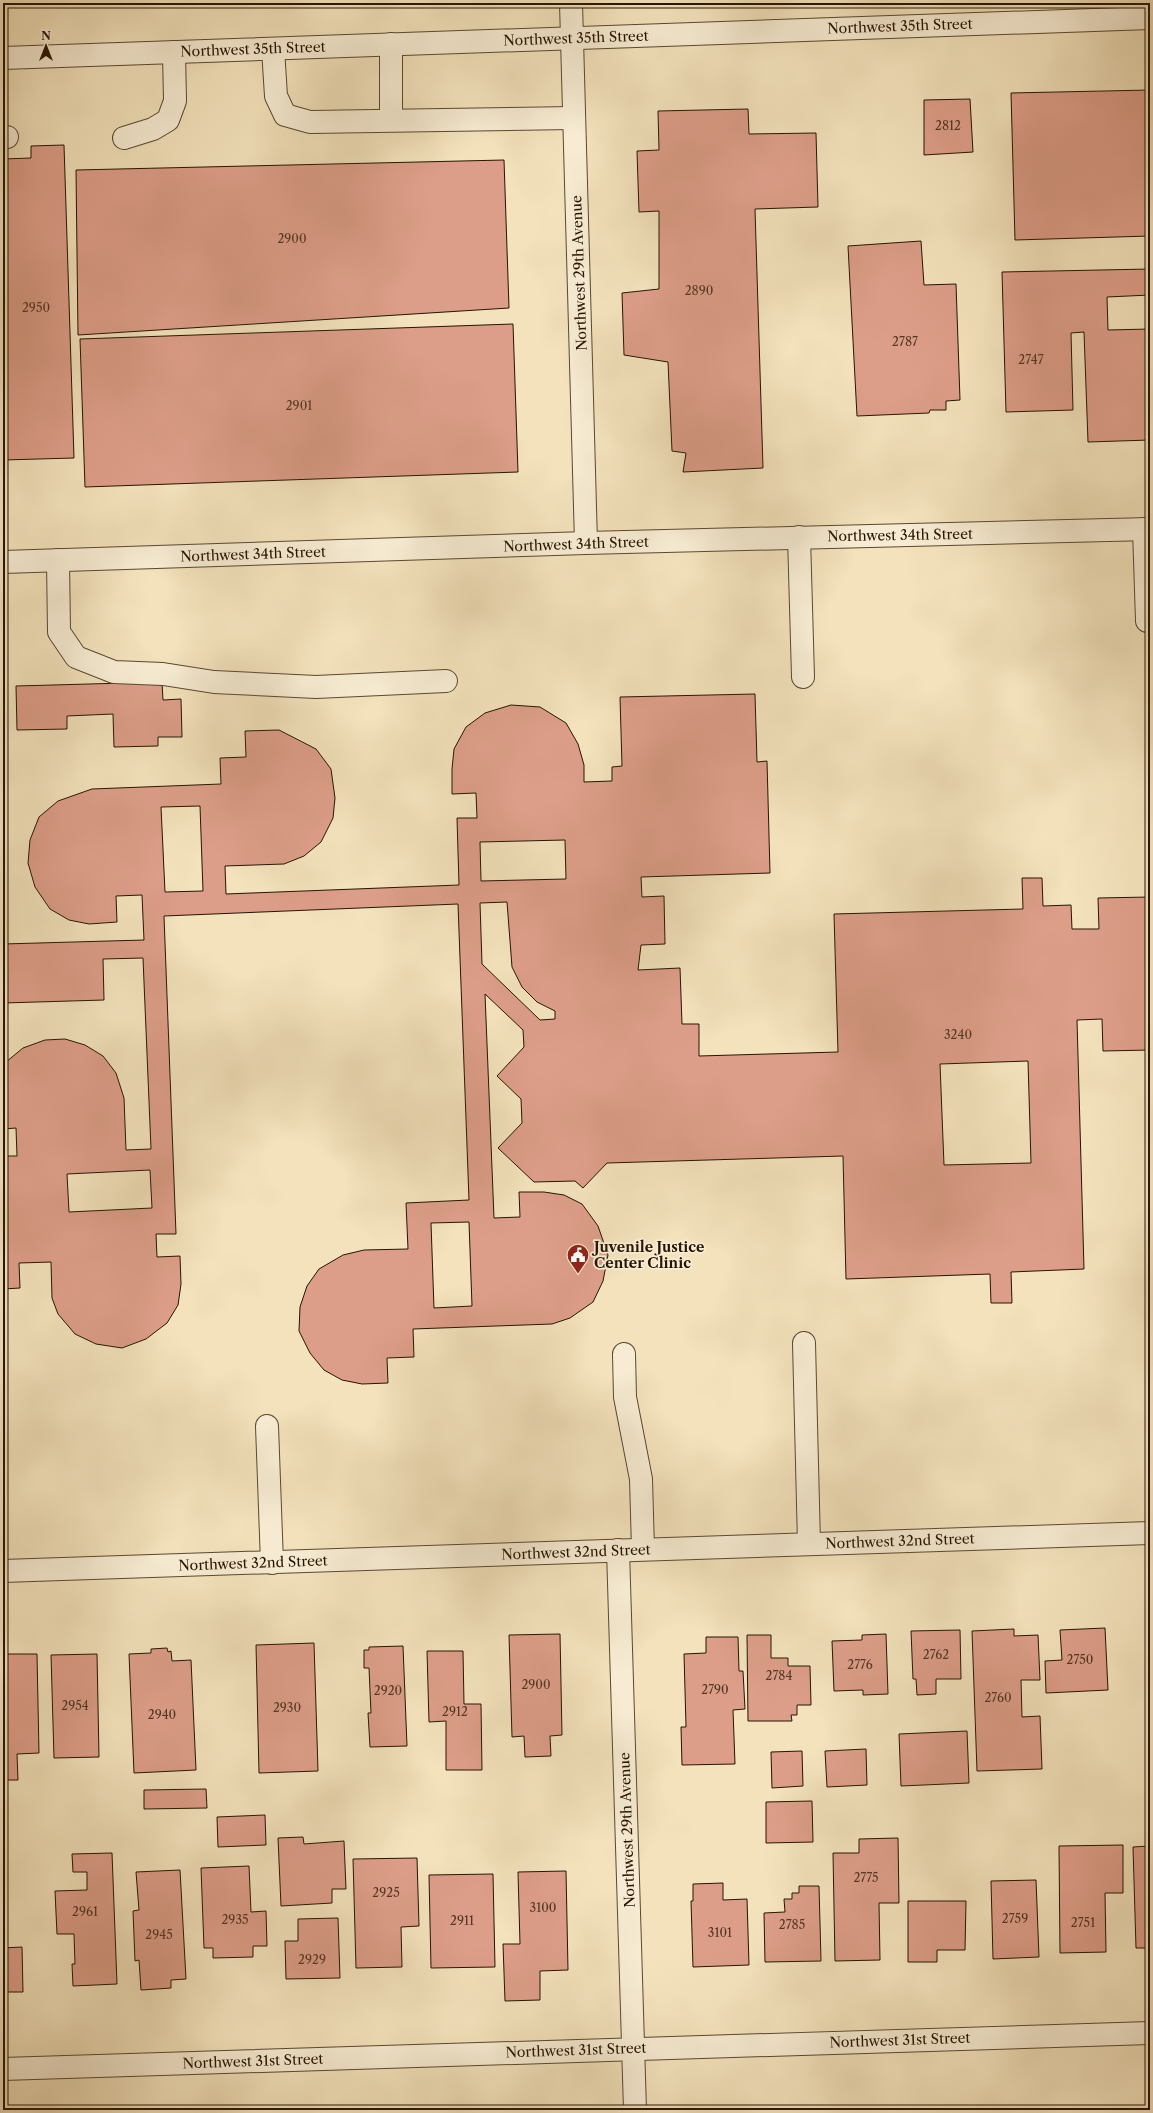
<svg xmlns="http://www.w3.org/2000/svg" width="1153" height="2113" font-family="'Libre Caslon Text',serif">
	<rect width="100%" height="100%" fill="#f3e2bc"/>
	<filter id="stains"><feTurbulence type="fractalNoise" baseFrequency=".005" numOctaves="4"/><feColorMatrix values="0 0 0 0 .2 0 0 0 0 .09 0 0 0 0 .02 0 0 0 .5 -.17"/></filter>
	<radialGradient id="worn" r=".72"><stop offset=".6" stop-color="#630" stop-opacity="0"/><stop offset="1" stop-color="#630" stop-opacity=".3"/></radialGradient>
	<g fill="#dd9e89" stroke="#271402" fill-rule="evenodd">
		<path d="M1150,90V236L1015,240L1011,93Z"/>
		<path d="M970,99L973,152L924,155V100Z"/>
		<path d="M748,109L749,134L816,133L818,207L755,209L763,468L683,472L686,453L672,451L668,362L624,355L622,293L659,289V211L639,212L637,151L659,150L658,111Z"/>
		<path d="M64,145L74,458L3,460V159L31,158V146Z"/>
		<path d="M504,160L509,308L78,335L76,170Z"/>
		<path d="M921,241L924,285L956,284L960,400L946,401V410H930L929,413L857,416L848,246Z"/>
		<path d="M1150,269V295L1107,297L1108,330L1150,329V440L1088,442L1084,332L1071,333L1073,410L1006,412L1002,272Z"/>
		<path d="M513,324L518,472L85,487L80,339Z"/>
		<path d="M162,682L163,700L181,699L182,737H158V746L114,747L113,714L67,716V729L17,730L16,686Z"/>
		<path d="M755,694L757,762L767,761L770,873L641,877L642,897L664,896L665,944L641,945L638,970L680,968L682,1024H699V1056L838,1052L834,914L1023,909L1022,878H1042L1043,906L1071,905L1072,929H1099L1098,898L1150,897V1050L1103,1051L1102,1019L1077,1020L1084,1269L1011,1272L1012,1303H991L990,1274L846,1279L843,1156L607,1163L583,1188L575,1181L534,1182L498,1148L522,1123L521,1099L497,1076L524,1047L523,1030L485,994L494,1218L520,1217L519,1192H544L564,1195L582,1204L598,1226L608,1255L603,1281L593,1302L570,1318L552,1324L413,1329L414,1357L387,1358L388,1383L362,1384L342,1380L324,1370L310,1353L299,1331L300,1307L307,1286L319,1269L343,1255L364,1250L408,1249L406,1203L469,1200L458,904L164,916L176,1234H156L157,1257L180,1256L181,1284L178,1305L167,1323L146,1339L122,1348L96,1344L75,1334L58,1314L52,1298L51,1262L19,1263L20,1288L3,1289V1156H17L16,1128L3,1129V1067L6,1062L23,1048L45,1040L65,1039L85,1045L103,1056L116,1073L124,1098L126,1150L151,1149L143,958L103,959L104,1000L3,1003V944L144,940L142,895L116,896L117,922L89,924L69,920L50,909L35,887L28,863L30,840L39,817L58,801L92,789L221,784L220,758L246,757L245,731L279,730L316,749L331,769L335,798L333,818L321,842L304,856L284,864L225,866L226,894L459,885L457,818H477L476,793L452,794V769L454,749L466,727L485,713L511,705L540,707L566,723L578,744L584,765V782L612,781V767L622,766L620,697ZM200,806L203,891L165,892L161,807ZM565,840L566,879L481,881L480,842ZM507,902L512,967L522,987L537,1002L555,1011V1019L540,1020L482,964L480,903ZM1028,1061L1031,1163L944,1165L940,1064ZM150,1170L152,1208L69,1212L67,1174ZM469,1222L472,1306L434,1308L431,1223Z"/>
		<path d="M1105,1628L1108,1690L1046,1693L1045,1661L1062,1660L1060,1630Z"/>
		<path d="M1014,1629V1636L1038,1635L1040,1680H1021L1022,1717L1040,1716L1042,1769L977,1771L972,1631Z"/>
		<path d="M960,1630L961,1679H936V1694L917,1695L916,1679H913L911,1631Z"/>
		<path d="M560,1634L562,1735L550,1736L551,1756L525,1757L524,1736L512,1737L509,1635Z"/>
		<path d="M886,1634L888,1694L863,1695V1690L834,1691L832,1641L862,1640V1635Z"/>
		<path d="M747,1635H771V1658H788V1666H810L811,1705H797V1715H791L792,1721H748Z"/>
		<path d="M706,1637H738L739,1671H743L745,1709L733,1710L735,1764L682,1765L681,1727H686L684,1654L706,1653Z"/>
		<path d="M314,1643L318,1771L259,1773L256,1645Z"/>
		<path d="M403,1646L407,1746L370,1747L368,1713H371L369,1668H364V1650H369V1647Z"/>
		<path d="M167,1648L168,1652L171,1651L172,1661L191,1660L196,1770L134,1773L129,1654L151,1653V1649Z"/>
		<path d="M427,1651H463L464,1704H481L482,1770H446V1721L429,1722Z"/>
		<path d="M3,1654H37L39,1753L17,1754L18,1780H3Z"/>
		<path d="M97,1654L99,1757L54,1758L51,1655Z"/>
		<path d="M967,1731L969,1783L901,1786L899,1734Z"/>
		<path d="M866,1749L867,1785L827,1787L825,1751Z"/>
		<path d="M802,1751L803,1786L772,1788L771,1752Z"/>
		<path d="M206,1789L207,1808L144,1809V1790Z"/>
		<path d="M812,1801L813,1842L766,1843V1802Z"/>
		<path d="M265,1815L266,1845L218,1847L217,1817Z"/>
		<path d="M303,1837L304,1844L344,1841L346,1889H332V1903L281,1906L278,1838Z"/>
		<path d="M898,1838L899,1903H879L880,1960L835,1961L833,1853H859V1839Z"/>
		<path d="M1123,1845V1893H1105L1106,1952L1060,1953L1059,1846Z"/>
		<path d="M1150,1846V1948H1136L1133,1847Z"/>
		<path d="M112,1853L117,1984L73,1986L72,1964H75L74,1934H57L55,1891L87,1890V1872H73L72,1854Z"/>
		<path d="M417,1858L419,1926L401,1927L402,1967L356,1968L353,1859Z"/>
		<path d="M249,1866L251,1912L266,1911L267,1946H253V1957L213,1958V1948H204L201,1868Z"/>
		<path d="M180,1870L186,1979L171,1980V1988L141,1990L139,1960L135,1961L133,1911L139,1910L136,1872Z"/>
		<path d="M566,1871L568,1970L540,1971V2000L505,2001L503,1944H520L518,1872Z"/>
		<path d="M493,1874L495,1967L431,1968L429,1875Z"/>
		<path d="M1036,1880L1039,1957L993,1959L991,1881Z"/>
		<path d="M723,1883V1900L747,1899L749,1965L693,1967L691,1901H693V1884Z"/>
		<path d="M799,1886H819L821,1961L765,1962L764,1913L785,1912L784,1899H792V1893H799Z"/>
		<path d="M908,1901H966L965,1950H937V1962H908Z"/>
		<path d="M338,1918L340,1978L286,1979L285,1941H298V1919Z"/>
		<path d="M22,1947L23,1992H3V1948Z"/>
		<path d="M951,2108V2110H935L934,2109Z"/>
	</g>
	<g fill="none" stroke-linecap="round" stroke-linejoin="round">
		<g stroke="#5a4830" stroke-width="24">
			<g id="minor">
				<path d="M571,3L586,543"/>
				<path d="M391,44V120"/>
				<path d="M273,49L276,96L285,115L310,122L574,118"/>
				<path d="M3,58L1150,18"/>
				<path d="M3,138L7,137"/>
				<path d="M124,138L153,129L168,120L175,101L174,52"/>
				<path d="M1144,529L1147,621"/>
				<path d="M799,537L803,677"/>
				<path d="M58,560L59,632L76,657L114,672L163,674L214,682L316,687L446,681"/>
				<path d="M3,562L586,543L1150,529"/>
				<path d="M804,1343L809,1544"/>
				<path d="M624,1354L625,1397L641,1479L643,1549"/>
				<path d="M267,1426L272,1563"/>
				<path d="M618,1550L635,2110"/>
				<path d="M3,1571L1150,1533"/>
				<path d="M3,2069L1150,2033"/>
			</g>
		</g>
		<use href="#minor" stroke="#f7ecd3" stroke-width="22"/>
	</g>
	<defs>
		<g id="civic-pin" transform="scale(1.15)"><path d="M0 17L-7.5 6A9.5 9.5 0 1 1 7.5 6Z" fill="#8f2418" stroke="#f7ecd3"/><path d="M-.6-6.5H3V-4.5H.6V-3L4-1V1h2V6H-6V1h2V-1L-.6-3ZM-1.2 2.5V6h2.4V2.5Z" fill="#fff"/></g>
	</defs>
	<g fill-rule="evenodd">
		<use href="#civic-pin" x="578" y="1255"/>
	</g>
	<g text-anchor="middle" stroke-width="3.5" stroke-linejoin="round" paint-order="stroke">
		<g font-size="12" fill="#543624">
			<text x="948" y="130">2812</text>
			<text x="292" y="243">2900</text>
			<text x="699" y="295">2890</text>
			<text x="36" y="312">2950</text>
			<text x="905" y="346">2787</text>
			<text x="1031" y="364">2747</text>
			<text x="299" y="410">2901</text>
			<text x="958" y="1039">3240</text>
			<text x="936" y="1659">2762</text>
			<text x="1080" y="1664">2750</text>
			<text x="860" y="1669">2776</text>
			<text x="779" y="1680">2784</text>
			<text x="536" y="1689">2900</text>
			<text x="715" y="1694">2790</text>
			<text x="388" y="1695">2920</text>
			<text x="998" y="1702">2760</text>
			<text x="75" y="1710">2954</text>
			<text x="287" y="1712">2930</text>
			<text x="455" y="1716">2912</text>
			<text x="162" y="1719">2940</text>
			<text x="866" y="1882">2775</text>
			<text x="386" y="1897">2925</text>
			<text x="543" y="1912">3100</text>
			<text x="85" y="1916">2961</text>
			<text x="1015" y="1923">2759</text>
			<text x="235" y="1924">2935</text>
			<text x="462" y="1925">2911</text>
			<text x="1083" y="1927">2751</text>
			<text x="792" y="1929">2785</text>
			<text x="720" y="1937">3101</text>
			<text x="159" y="1939">2945</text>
			<text x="312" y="1964">2929</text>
		</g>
		<g font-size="14" fill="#271402" stroke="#f7ecd3">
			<text transform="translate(900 26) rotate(-2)" y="5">Northwest 35th Street</text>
			<text transform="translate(576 38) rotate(-2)" y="5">Northwest 35th Street</text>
			<text transform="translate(253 49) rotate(-2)" y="5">Northwest 35th Street</text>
			<text transform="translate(579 273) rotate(-92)" y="5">Northwest 29th Avenue</text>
			<text transform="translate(900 535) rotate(-1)" y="5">Northwest 34th Street</text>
			<text transform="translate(576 544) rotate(-2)" y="5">Northwest 34th Street</text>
			<text transform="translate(253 554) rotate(-2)" y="5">Northwest 34th Street</text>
			<text transform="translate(900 1541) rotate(-2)" y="5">Northwest 32nd Street</text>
			<text transform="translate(576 1552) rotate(-2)" y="5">Northwest 32nd Street</text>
			<text transform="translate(253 1563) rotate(-2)" y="5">Northwest 32nd Street</text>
			<text transform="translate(627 1830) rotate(-92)" y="5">Northwest 29th Avenue</text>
			<text transform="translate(900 2040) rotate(-2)" y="5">Northwest 31st Street</text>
			<text transform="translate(576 2050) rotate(-2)" y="5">Northwest 31st Street</text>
			<text transform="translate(253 2061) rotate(-2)" y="5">Northwest 31st Street</text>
		</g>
		<g font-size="14" font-weight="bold" fill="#271402" stroke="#f7ecd3" text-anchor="start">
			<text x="594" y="1252">Juvenile Justice<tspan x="594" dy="16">Center Clinic</tspan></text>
		</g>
	</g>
	<rect width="1153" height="2113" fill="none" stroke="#f3e2bc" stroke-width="16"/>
	<rect x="4" y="4" width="1145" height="2105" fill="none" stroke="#271402" stroke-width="2"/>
	<rect x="8" y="8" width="1137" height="2097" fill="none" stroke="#271402"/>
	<g transform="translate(46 46)" stroke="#f7ecd3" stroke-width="3" paint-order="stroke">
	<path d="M0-3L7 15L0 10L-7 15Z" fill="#271402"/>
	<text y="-6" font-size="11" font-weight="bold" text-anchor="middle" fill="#271402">N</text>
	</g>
	<rect width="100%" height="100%" filter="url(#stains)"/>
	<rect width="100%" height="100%" fill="url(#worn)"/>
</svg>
